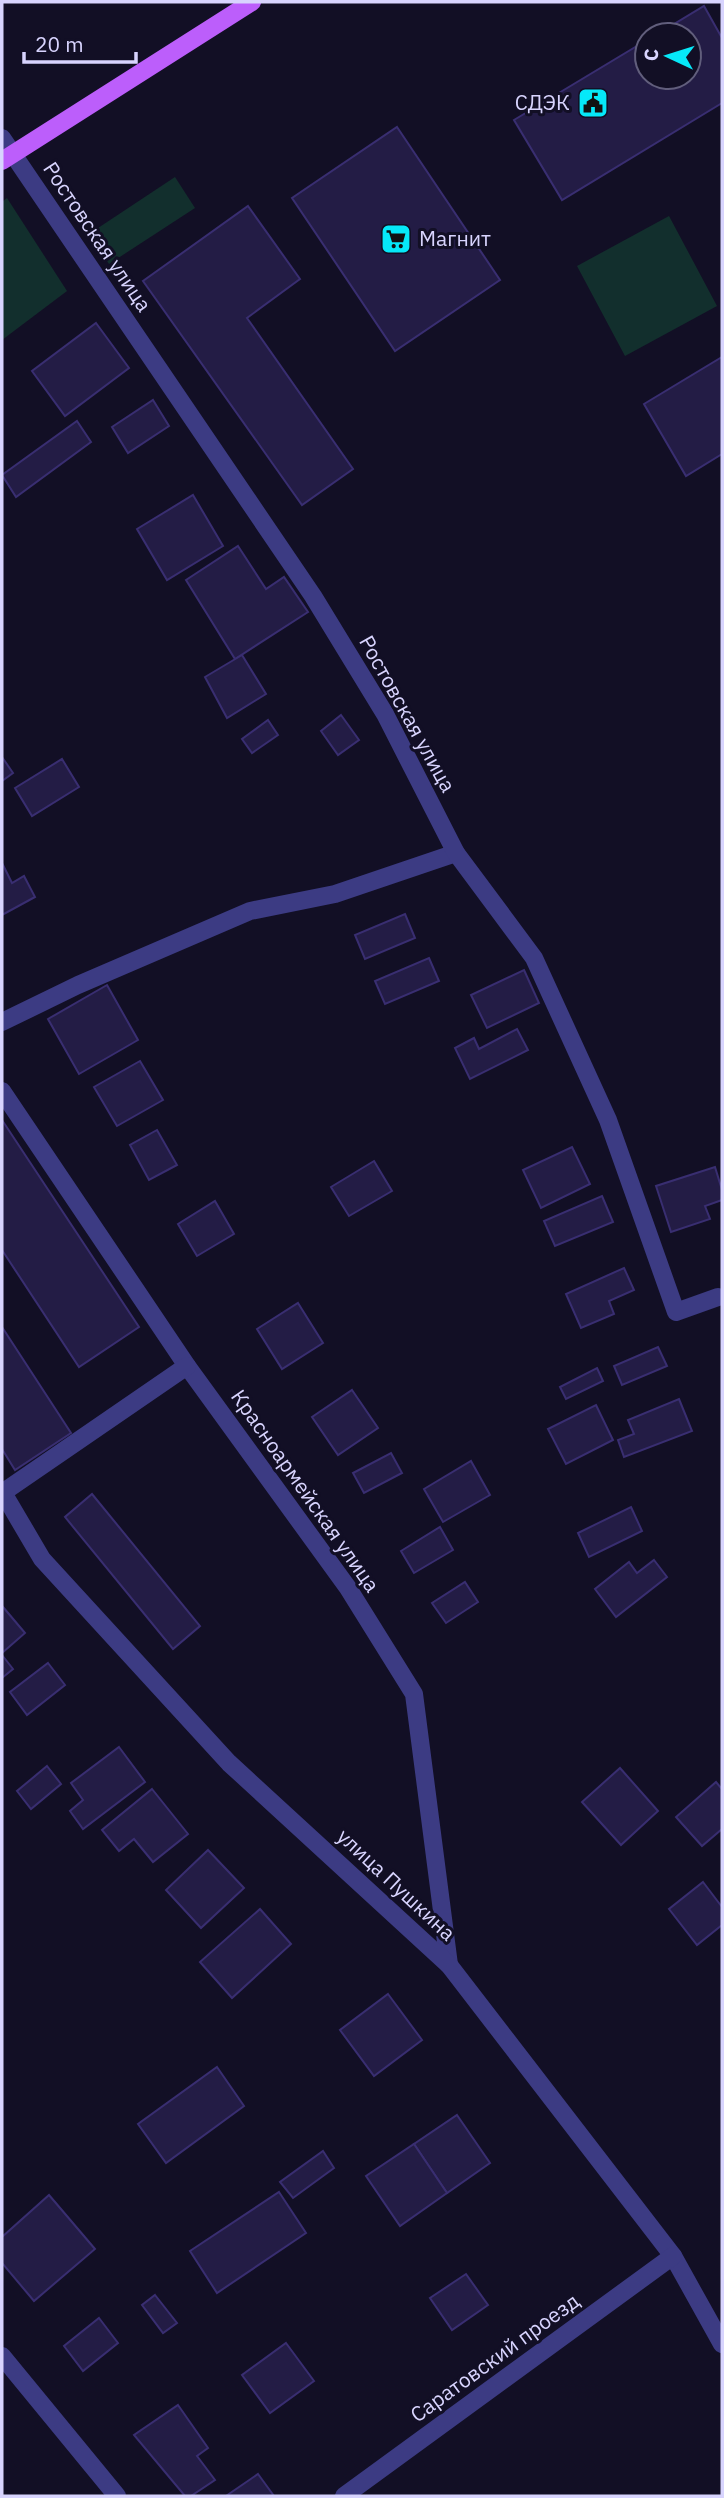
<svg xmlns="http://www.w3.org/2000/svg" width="724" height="2498" font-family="'IBM Plex Sans',sans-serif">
	<rect width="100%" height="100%" fill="#120f25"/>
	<g fill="#122f2d">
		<path d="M175,177L195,208L109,264L89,234Z"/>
		<path d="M7,198L67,291L2,340V202Z"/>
		<path d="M669,216L717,306L625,356L577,266Z"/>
	</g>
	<g fill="#231c45" stroke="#392e71" stroke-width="2">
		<path d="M704,6L722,38V103L562,200L514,120L647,40V77H689V35H656Z"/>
		<path d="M397,127L500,280L395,351L292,198Z"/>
		<path d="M248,206L300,279L247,318L353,469L302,505L143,281Z"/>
		<path d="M96,323L129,368L65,416L32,371Z"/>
		<path d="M722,357V454L686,476L644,404Z"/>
		<path d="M153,400L169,426L128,453L112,427Z"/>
		<path d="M77,421L91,442L16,497L2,475Z"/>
		<path d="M193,495L223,546L167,580L137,529Z"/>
		<path d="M238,546L266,589L284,577L308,612L235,659L186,580Z"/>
		<path d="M242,655L266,694L227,718L205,677Z"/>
		<path d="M341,715L359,740L338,755L321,731Z"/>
		<path d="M268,720L278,735L252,753L242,739Z"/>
		<path d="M2,757L13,773L2,781Z"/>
		<path d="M62,759L79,787L32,816L15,788Z"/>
		<path d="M2,863L12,883L24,876L35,897L2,915Z"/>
		<path d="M405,914L415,938L365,959L355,935Z"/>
		<path d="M429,958L439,981L385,1004L375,981Z"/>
		<path d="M524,970L539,1003L487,1028L471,995Z"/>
		<path d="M107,985L138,1040L79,1074L48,1019Z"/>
		<path d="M517,1029L528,1050L470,1079L455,1048L474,1038L479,1049Z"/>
		<path d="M140,1061L163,1100L117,1126L94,1087Z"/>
		<path d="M2,1120L139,1327L79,1367L2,1250Z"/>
		<path d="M157,1130L177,1165L149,1180L130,1145Z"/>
		<path d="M572,1147L590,1184L541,1208L523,1170Z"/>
		<path d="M374,1161L392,1191L349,1216L331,1187Z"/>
		<path d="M715,1167L722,1190V1200L705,1206L710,1219L671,1232L656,1186Z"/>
		<path d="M602,1196L613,1222L555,1246L544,1221Z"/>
		<path d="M215,1201L234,1234L197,1256L178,1224Z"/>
		<path d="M624,1268L634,1290L609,1301L614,1314L581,1328L566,1294Z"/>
		<path d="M298,1303L323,1343L282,1369L257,1329Z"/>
		<path d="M2,1327L71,1433L15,1470L2,1449Z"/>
		<path d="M658,1347L667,1366L622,1385L614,1366Z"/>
		<path d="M597,1368L603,1381L566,1399L560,1387Z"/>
		<path d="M352,1390L378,1428L338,1455L312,1417Z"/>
		<path d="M679,1399L692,1431L624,1457L618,1440L634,1434L628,1420Z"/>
		<path d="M596,1405L613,1440L566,1464L548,1429Z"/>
		<path d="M391,1453L402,1473L364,1493L353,1473Z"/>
		<path d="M471,1461L490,1495L443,1522L424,1489Z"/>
		<path d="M92,1494L200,1626L173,1649L65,1517Z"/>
		<path d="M631,1507L642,1531L589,1557L578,1533Z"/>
		<path d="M440,1527L453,1550L414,1573L401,1551Z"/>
		<path d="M654,1560L667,1577L616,1617L595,1589L629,1562L637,1573Z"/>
		<path d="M465,1582L478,1602L446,1623L432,1603Z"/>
		<path d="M3,1607L25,1633L2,1653V1608Z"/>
		<path d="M2,1655L13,1669L2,1678Z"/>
		<path d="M48,1663L65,1685L27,1715L10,1692Z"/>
		<path d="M119,1747L145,1782L83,1829L70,1811L83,1800L71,1783Z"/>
		<path d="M47,1766L61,1784L31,1809L17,1791Z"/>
		<path d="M620,1768L658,1811L621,1845L582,1802Z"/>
		<path d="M716,1782L722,1789V1829L702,1846L676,1817Z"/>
		<path d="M152,1789L188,1834L153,1862L134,1839L119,1851L102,1830Z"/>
		<path d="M208,1850L244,1888L201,1928L166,1890Z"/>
		<path d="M703,1882L722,1907V1925L697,1945L669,1909Z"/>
		<path d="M260,1909L291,1944L232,1998L200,1962Z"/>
		<path d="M388,1994L422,2040L374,2076L340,2030Z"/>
		<path d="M217,2067L244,2106L166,2163L138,2124Z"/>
		<path d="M457,2115L490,2163L447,2193L414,2144Z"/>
		<path d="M414,2144L447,2193L400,2226L366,2176Z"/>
		<path d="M323,2151L334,2168L293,2198L280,2182Z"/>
		<path d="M279,2192L306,2233L217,2293L190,2251Z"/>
		<path d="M49,2195L95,2249L34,2301L2,2263V2237Z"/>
		<path d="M466,2274L488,2305L452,2330L430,2298Z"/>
		<path d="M155,2295L177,2323L163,2333L142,2305Z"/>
		<path d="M99,2318L118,2343L83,2371L64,2346Z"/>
		<path d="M286,2343L314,2381L270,2413L242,2375Z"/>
		<path d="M178,2405L208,2448L197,2456L215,2480L191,2496H185L134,2435Z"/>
		<path d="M258,2474L274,2496H226Z"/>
	</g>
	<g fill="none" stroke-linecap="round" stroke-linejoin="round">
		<path stroke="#3c3b83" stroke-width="18" d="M2,1022L78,985L250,911L335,894L456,853"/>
		<g stroke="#3c3b83" stroke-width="18">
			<path d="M2,138L313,596L385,714L456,853L534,958L608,1120L676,1312L718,1297"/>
			<path d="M2,1091L187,1366L348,1588L414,1694L449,1965"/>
			<path d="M2,1491L42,1559L229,1763L449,1965L673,2256L722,2344"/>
			<path d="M2,1493L187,1366"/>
			<path d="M2,2356L117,2496"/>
			<path d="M344,2496L673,2256"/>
		</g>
		<path stroke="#bc5efb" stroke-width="18" d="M2,161L252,2"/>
	</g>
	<defs>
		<g id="civic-square" transform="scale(1.575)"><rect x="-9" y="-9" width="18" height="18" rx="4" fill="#06e8f8" stroke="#120f25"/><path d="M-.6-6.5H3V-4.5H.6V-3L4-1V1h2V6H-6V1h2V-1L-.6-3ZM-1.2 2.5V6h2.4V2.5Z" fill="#111"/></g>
		<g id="supermarket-square" transform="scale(1.575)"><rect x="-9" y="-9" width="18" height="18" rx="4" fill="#06e8f8" stroke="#120f25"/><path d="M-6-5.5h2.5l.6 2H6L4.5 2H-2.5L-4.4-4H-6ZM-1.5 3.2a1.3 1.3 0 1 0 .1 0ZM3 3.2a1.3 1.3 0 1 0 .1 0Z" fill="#111"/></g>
	</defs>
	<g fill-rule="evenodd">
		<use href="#civic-square" x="593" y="103"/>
		<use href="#supermarket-square" x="396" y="239"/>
	</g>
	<g text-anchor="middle" stroke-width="6" stroke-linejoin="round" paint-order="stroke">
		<g font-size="21" fill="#d8d4fe" stroke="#120f25" text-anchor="end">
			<text x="570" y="110">СДЭК</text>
			<text x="419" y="246" text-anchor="start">Магнит</text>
		</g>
		<g font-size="21" fill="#d8d4fe" stroke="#120f25">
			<text transform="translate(97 237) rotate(56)" y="7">Ростовская улица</text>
			<text transform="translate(407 714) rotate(61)" y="7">Ростовская улица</text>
			<text transform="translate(305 1491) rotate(55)" y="7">Красноармейская улица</text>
			<text transform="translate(396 1885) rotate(43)" y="7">улица Пушкина</text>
			<text transform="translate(495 2358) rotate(-36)" y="7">Саратовский проезд</text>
		</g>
	</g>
	<rect width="724" height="2498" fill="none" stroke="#d8d4fe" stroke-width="7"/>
	<g transform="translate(668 56) rotate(274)"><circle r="33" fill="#120f25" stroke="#615e7c" stroke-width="2"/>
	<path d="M0-5L12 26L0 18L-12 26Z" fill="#06e8f8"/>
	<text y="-10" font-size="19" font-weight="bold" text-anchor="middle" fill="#d8d4fe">С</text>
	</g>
	<path d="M24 52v10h112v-10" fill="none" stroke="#d8d4fe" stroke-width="3.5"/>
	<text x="35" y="52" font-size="21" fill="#d8d4fe" stroke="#120f25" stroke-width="5" paint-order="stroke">20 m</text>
</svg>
